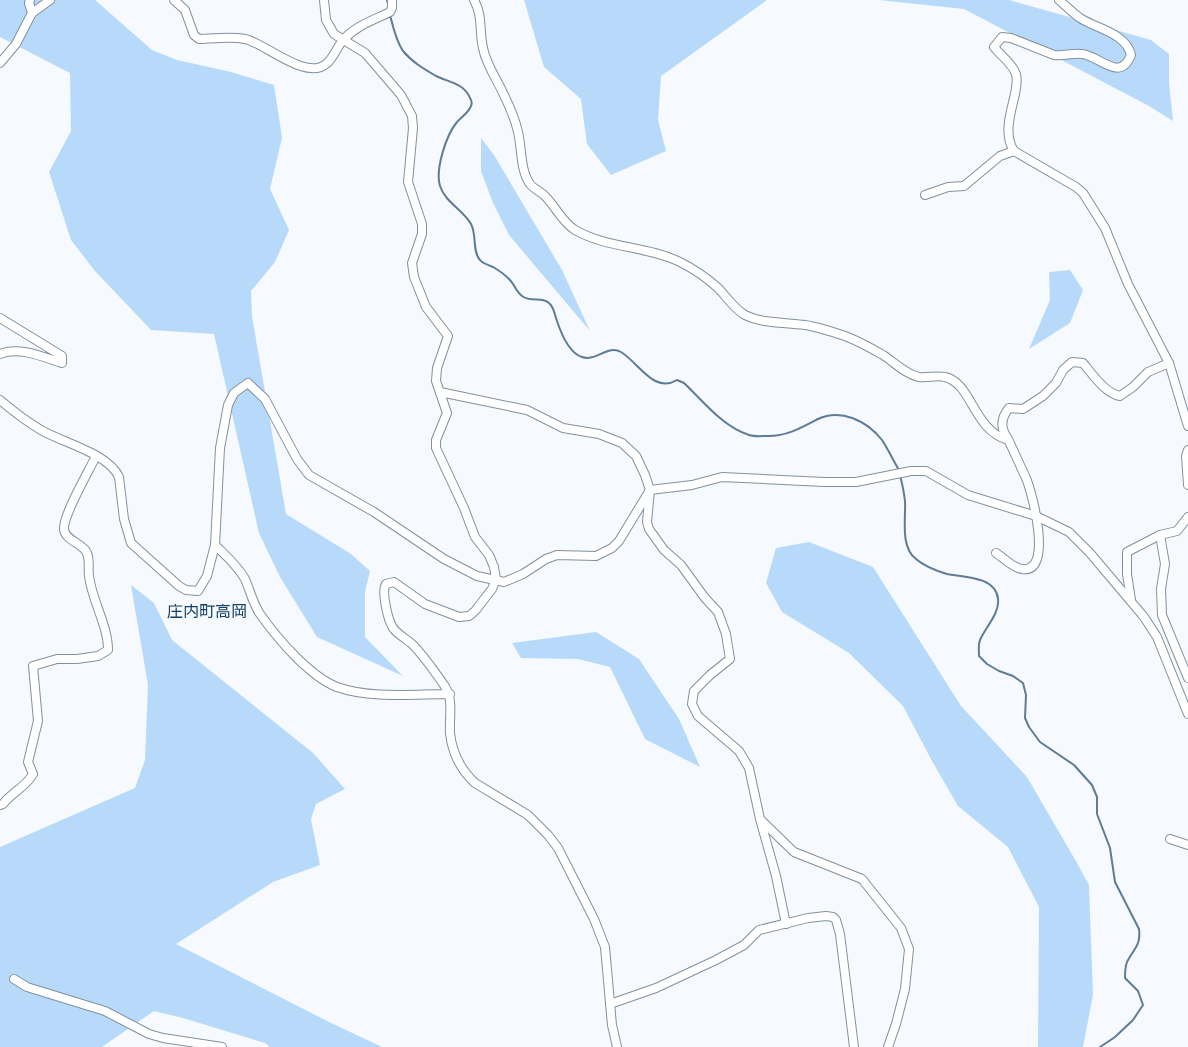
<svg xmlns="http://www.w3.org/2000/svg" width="1188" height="1047" font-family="Helvetica,'Noto Sans JP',sans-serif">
	<rect width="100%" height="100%" fill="#f6f9fd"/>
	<g fill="#b7dafa">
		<path d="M0,0H95L152,50L177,60L231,72L274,85L282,138L270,189L289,230L275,262L251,291L252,316L286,514L351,554L370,571L365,592V637L403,676L317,637L280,577L259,533L214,334L151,330L95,271L71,240L49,172L71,131L70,73L0,37Z"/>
		<path d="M524,0H767L661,76L658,120L666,151L611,175L587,144L581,99L544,67Z"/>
		<path d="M879,0H1009L1151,40L1169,54V83L1173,121L1149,106L964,9Z"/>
		<path d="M481,138L494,155L562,270L590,331L509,235L493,203L481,171Z"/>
		<path d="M1070,270L1083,290L1070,323L1029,349L1050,300L1049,272Z"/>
		<path d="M809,542L873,567L961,706L1027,777L1077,863L1089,885L1093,995L1083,1047H1038L1039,907L1008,847L958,806L932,761L903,706L849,653L782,612L766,583L776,548Z"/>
		<path d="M131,585L154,603L172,640L313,753L345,789L316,804L311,819L320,865L273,882L176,944L327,1021L382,1047H270L265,1043L183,1018L154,1011L102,1047H0V847L135,788L145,760L148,685Z"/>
		<path d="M596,632L639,659L679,719L700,767L645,739L610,667L578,659L521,658L512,643Z"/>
	</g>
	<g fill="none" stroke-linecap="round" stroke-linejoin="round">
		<g stroke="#5e7c97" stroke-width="2">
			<path d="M387,0L389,8"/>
			<path d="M390,15C393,27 396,41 403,51C412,62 424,69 436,76C448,82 464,83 470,98C472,101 472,105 470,108C467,114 461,117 457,122C446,135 435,170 440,186C445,202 463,210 471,224C477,235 472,251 480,260C483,264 489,265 493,267C500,271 509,278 513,284C516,289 518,293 522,296C531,303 543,296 550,304C554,308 555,316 557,321C561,333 569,353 582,357C596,362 608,344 621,352C639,363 654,394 677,380L684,383C703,401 723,427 749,435C755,437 762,436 768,436C787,436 801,428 818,419C841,408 867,421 882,440C888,449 893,460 899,470"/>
			<path d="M900,475C902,483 904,492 905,501C906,519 900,547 916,559C924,566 937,571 947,574C962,577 996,576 998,599C1000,613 985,628 980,640C978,645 979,650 979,656L987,664L999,671L1013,676L1023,683L1026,695L1025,718L1029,727L1040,742L1074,765L1092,785L1097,797V814L1110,848L1115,882L1139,929C1141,946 1134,948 1127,962C1125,967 1125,973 1125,978L1138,991L1143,1005L1133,1020L1115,1037L1100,1047"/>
		</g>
		<g stroke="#81919f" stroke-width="10">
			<g id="minor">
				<path d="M30,0L29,3L32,13"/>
				<path d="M174,0L185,10L194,35L199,39C214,39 229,36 245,39C265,43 306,81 326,64C334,58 337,46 344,39C357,25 374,20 390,12L392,8V0"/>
				<path d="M324,0L326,20L334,34L365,53L401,95L412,116L413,128L408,182L422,224V234L412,263L414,277L426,307L448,336L437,368L436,381L447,413L436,440V448L464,508L475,537L489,555L494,567L496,579L492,589L475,611L469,616L459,617L425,604L394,582L386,584C381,592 388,620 393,628C398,635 407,639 413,645C425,657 434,671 444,685C454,700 449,715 450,733C452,752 461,770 475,783L528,815L548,835L558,848L594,919L605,947L612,1025L617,1047"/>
				<path d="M474,0C483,16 479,31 483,48C486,64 496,78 503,93C509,105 515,119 518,132C522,148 520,170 530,184C534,189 541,192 545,196C556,207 562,222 575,230C606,248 647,246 680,262C694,269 707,278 718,288C727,297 734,309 745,315C763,324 785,322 805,325C818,327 833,332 845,336C858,341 871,348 883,355C894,362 905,374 919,377C927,378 937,375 945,377C972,383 973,430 1008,440"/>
				<path d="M1059,0C1066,6 1073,13 1080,18C1097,29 1126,33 1131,55C1120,83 1100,56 1082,54C1072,53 1064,56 1054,55L1011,38L1002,37L994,47C1001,56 1012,63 1016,74C1018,81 1016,87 1015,94C1011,112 1003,134 1014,151L1076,187L1083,193L1105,228L1128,284L1169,363L1188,426"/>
				<path d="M0,63L16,44L32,13L50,0"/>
				<path d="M925,195L948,187L964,186L1000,156L1014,151"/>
				<path d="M0,318L62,356V363C43,357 19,346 0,354"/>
				<path d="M440,392L527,410L563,428L599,434L622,443L636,456L645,475L650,490L647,522L649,529L664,550L681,565L705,598L718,612L726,634L730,659L710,675L694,691L692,704L698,716L739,751L749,768L760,819L776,876L786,924"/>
				<path d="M0,400C13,411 26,421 41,430C63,443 108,453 119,477L124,519L131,543L179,586L186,590L198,591L207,576L215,545L220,448L228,405L234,393L248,383L265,399L297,459L309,475L374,512L444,559L477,576L504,582L523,574L546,559L557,555L596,556L612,548L619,541L650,490L692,485L722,477L824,482H856L911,471H926L968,495L1036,516L1069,532L1090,553L1144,617L1157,637L1188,714"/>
				<path d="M1188,450L1186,456L1188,485"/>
				<path d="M1160,535L1165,564L1161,589L1162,615L1188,678"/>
				<path d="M215,545C226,556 237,565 245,579C250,590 253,604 260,614C277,638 309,676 337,687C371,699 413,694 450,694"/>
				<path d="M996,553C1004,558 1013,568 1022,569C1054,574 1032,492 1026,478C1020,465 1014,452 1008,439C1006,436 1004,433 1003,429C1001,421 1004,414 1009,408L1023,409L1043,396L1056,383L1063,370L1072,362L1083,363C1093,375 1105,393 1120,396L1133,387L1148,372L1169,363"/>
				<path d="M1131,600L1127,574V552L1160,535L1177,531L1188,517"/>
				<path d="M0,805L3,804C12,792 26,787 33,774L28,762L38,721L33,666L57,659H77L98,656L108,650C108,625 92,601 89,576C88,569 90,560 87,553C83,543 65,541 64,529C63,515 89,471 96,456"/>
				<path d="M760,819L794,852L862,879L901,928L909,949L905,989L896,1024L888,1047"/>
				<path d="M1170,839L1188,845"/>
				<path d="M14,979L27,987L105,1011L149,1034L163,1038L222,1047"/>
				<path d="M610,1004L656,988L716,960L744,945L759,930L808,918L826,916L833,917L836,920L840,934L854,1047"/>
			</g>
		</g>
		<use href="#minor" stroke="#fff" stroke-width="8"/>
	</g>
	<g text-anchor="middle" stroke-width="5" stroke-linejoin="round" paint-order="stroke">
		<g font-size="16" fill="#124266" stroke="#f6f9fd">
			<text x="207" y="617">庄内町高岡</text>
		</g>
	</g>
</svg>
